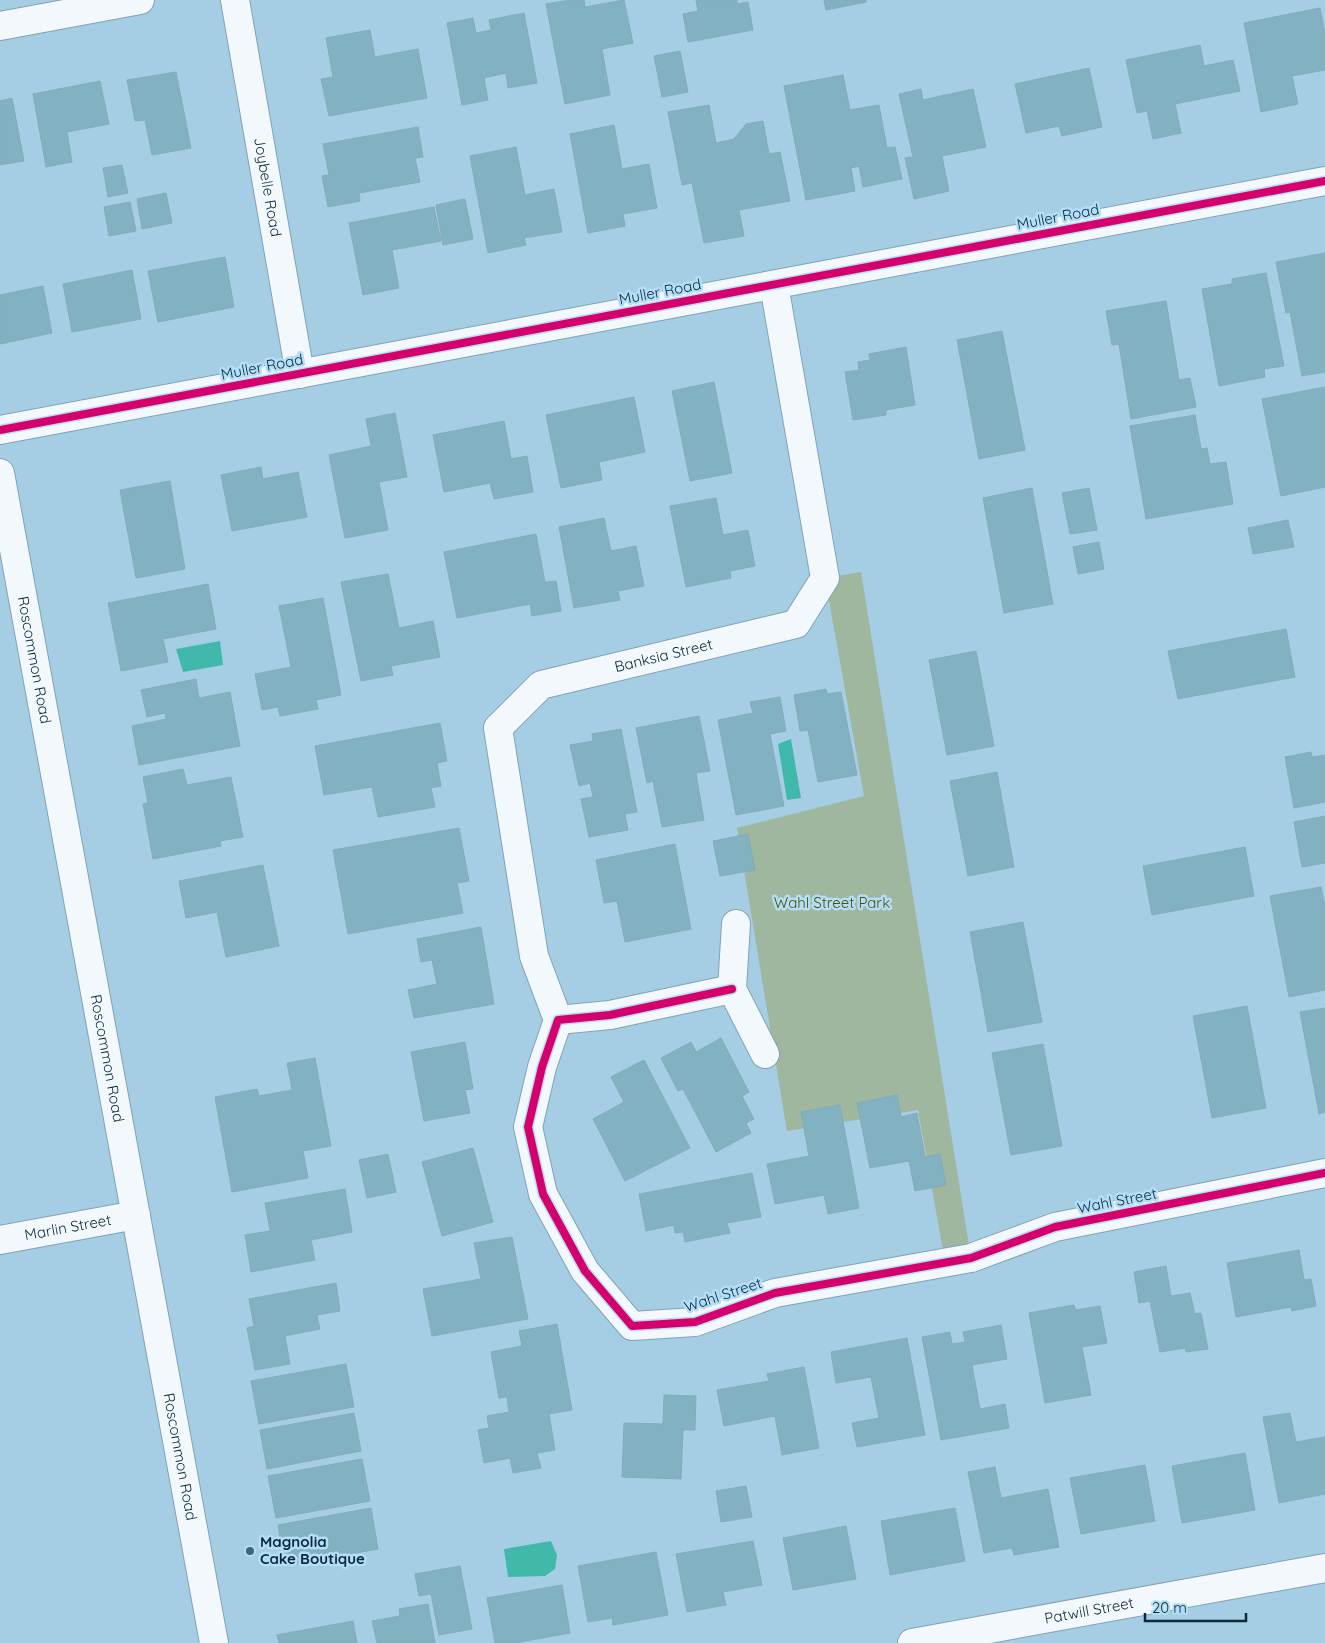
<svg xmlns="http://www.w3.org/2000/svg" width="1325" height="1643" font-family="Quicksand,sans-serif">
	<rect width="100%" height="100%" fill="#a5cde4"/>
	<path fill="#9fb69f" d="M861,572L971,1258L945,1262L918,1110L787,1131L737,828L864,796L825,578Z"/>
	<g fill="#40b9ab">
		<path d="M220,641L223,665L183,672L176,649Z"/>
		<path d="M791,739L801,798L787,800L778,744Z"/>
		<path d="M551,1541L557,1555L555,1569L545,1576L508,1577L504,1549Z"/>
	</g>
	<g fill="#82b2c2" stroke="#86aab9">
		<path d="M570,0H584L585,7L624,0L633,43L602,49L610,95L565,104L546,4Z"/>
		<path d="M696,0H737V4L748,2L753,30L688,42L683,14L698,11Z"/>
		<path d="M824,0H866V2L826,10Z"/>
		<path d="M1320,8L1325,33V70L1292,76L1298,104L1261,112L1244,23Z"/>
		<path d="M524,13L537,83L508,88L506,73L484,78L488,100L462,105L447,23L473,18L476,33L491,30L489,20Z"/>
		<path d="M370,30L375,57L418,49L427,98L329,116L321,79L333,77L326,38Z"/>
		<path d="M1200,45L1204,66L1233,60L1240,91L1175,104L1181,133L1153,139L1147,111L1137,113L1126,60Z"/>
		<path d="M680,51L688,92L662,97L654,56Z"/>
		<path d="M1089,68L1102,127L1062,136L1059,126L1026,133L1015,84Z"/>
		<path d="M176,72L191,148L152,155L145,120L135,121L127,80Z"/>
		<path d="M843,75L850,110L879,105L887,148L895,147L902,179L863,187L859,166L851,168L855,191L806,200L784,86Z"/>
		<path d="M100,81L109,124L67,132L72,162L46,167L33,94Z"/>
		<path d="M921,89L923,100L973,89L986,147L942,156L949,191L914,199L905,158L913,157L899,94Z"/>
		<path d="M12,98L24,161L0,165V101Z"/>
		<path d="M709,105L716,143L734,139L746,124L763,121L769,154L780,152L790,201L739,210L744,236L704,243L692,183L682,185L668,112Z"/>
		<path d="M614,125L622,169L649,164L657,208L623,214L625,226L588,233L570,134Z"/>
		<path d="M418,127L423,157L415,158L420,182L359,193L360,201L328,207L322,176L329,175L323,144Z"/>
		<path d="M516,147L525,195L554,189L562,232L524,238L526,245L488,253L470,156Z"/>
		<path d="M122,165L128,193L108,197L103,168Z"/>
		<path d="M166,193L172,223L142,229L137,199Z"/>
		<path d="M465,199L473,239L443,245L436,205Z"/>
		<path d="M130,202L136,231L109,236L104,207Z"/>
		<path d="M434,207L441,241L392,250L399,288L363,295L349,223Z"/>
		<path d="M1325,253V372L1302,376L1290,312L1286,313L1276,262Z"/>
		<path d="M225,257L234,307L158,322L148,271Z"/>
		<path d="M132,270L141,319L72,332L63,284Z"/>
		<path d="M1266,273L1284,366L1264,369L1265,377L1219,386L1202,289L1232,284V279Z"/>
		<path d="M43,286L52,333L0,344V295Z"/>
		<path d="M1166,301L1179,380L1190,378L1196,407L1131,419L1119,344L1112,345L1106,311Z"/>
		<path d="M1002,331L1025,450L979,459L957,340Z"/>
		<path d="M906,347L915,405L886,410V415L853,420L845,372L859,370L858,362L870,360L869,354Z"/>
		<path d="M714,382L732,473L690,481L672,391Z"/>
		<path d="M1325,387V487L1281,496L1262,399Z"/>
		<path d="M634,397L645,452L599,462L602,480L561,488L546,415Z"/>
		<path d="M395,413L407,477L379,482L388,530L345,538L329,455L371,446L366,419Z"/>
		<path d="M1195,415L1201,449L1207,448L1210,464L1226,462L1233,504L1146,519L1130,426Z"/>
		<path d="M504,421L511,459L527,456L533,492L494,499L490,483L444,492L433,435Z"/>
		<path d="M261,467L263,479L298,472L307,517L232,531L221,475Z"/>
		<path d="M170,481L185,569L136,578L120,490Z"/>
		<path d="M1032,488L1053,604L1004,613L983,498Z"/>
		<path d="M1089,488L1097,530L1070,534L1062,493Z"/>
		<path d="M716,498L723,535L748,530L755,566L730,571L731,578L686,587L670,506Z"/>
		<path d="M604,518L611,551L636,546L644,586L618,591L620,600L574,608L559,527Z"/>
		<path d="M1288,520L1294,547L1253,554L1248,528Z"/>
		<path d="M536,534L545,582L556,581L561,611L532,616L530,604L457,618L444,552Z"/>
		<path d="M1099,542L1104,569L1078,574L1073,547Z"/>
		<path d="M388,574L399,628L433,621L440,657L391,666L393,675L361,681L341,582Z"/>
		<path d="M208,584L216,629L163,639L168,662L121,671L108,603Z"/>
		<path d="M323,598L341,695L316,700L318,709L280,716L278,707L262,710L255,674L291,667L279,606Z"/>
		<path d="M1286,629L1295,677L1178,699L1168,651Z"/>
		<path d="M976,651L994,746L947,755L929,660Z"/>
		<path d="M196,679L199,698L230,692L240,746L139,765L132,726L166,719L165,713L147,717L141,690Z"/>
		<path d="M826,689L827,694L841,692L857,775L818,782L808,730L800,731L794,695Z"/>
		<path d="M780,697L786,731L770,734L784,806L736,815L718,720L753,713L750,702Z"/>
		<path d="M699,716L710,771L696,773L704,820L662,827L653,781L647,783L636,728Z"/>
		<path d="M440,723L447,761L437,763L441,786L431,788L435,807L378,817L372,787L324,795L315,746Z"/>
		<path d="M621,729L637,812L625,814L628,830L589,837L581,799L593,797L590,783L579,786L570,745L593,741L592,734Z"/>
		<path d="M1311,752L1312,757L1325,755V802L1294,808L1285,757Z"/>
		<path d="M183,769L187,785L231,777L243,837L220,841L221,846L153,859L143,804L148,803L143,777Z"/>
		<path d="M997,772L1014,867L968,876L950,781Z"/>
		<path d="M1325,816V863L1302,867L1294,822Z"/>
		<path d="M459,828L469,881L457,883L463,913L348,934L333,850Z"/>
		<path d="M748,834L755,870L720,876L713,841Z"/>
		<path d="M675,844L691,929L625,942L617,901L604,903L596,860Z"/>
		<path d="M1245,847L1254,896L1152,915L1143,866Z"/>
		<path d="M263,865L279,946L226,957L217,912L186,918L179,881Z"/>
		<path d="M1321,887L1325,906V990L1289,997L1270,896Z"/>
		<path d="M1023,922L1042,1022L988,1032L970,932Z"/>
		<path d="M481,927L494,1004L414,1018L408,990L437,984L432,960L421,962L417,939Z"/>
		<path d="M1247,1006L1266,1108L1212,1118L1193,1016Z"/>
		<path d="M1325,1008V1112L1319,1114L1300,1012Z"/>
		<path d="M721,1038L749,1092L742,1096L754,1119L746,1123L751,1133L716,1152L683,1089L678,1091L661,1058L691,1042L696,1052Z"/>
		<path d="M465,1042L473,1089L465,1090L470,1113L424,1121L411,1052Z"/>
		<path d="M1043,1044L1062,1146L1011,1155L992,1053Z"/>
		<path d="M315,1058L331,1146L303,1151L308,1178L232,1192L215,1097L257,1089L259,1096L292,1090L287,1063Z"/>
		<path d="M644,1060L690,1148L625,1181L593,1119L624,1102L611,1077Z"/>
		<path d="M897,1095L901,1117L917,1113L925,1157L940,1154L946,1185L915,1191L909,1161L870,1168L857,1103Z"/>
		<path d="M840,1105L859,1208L828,1214L824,1195L775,1204L767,1164L809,1156L801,1112Z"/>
		<path d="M473,1148L493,1222L442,1236L422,1162Z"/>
		<path d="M388,1154L396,1192L367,1198L359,1160Z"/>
		<path d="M752,1173L761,1217L727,1223L730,1233L685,1242L683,1232L675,1233L674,1225L646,1231L639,1194Z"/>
		<path d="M345,1189L352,1232L311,1240L315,1260L251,1272L245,1235L270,1231L265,1203Z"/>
		<path d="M512,1237L528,1319L432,1336L423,1289L481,1279L474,1243Z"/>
		<path d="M1299,1250L1304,1280L1311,1279L1316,1306L1292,1311L1291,1307L1236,1317L1227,1263Z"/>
		<path d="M1166,1266L1171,1296L1190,1293L1195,1314L1201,1313L1208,1349L1186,1352L1185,1348L1160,1352L1150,1301L1139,1303L1134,1272Z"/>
		<path d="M336,1283L340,1311L317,1315L320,1329L285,1336L290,1364L255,1370L247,1328L254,1326L249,1299Z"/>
		<path d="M1074,1305L1076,1310L1100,1306L1107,1343L1082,1347L1091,1395L1045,1403L1029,1313Z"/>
		<path d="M557,1324L572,1410L549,1414L555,1450L537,1453L541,1468L513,1473L510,1458L484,1463L478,1430L489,1428L487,1416L509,1412L507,1397L499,1398L491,1352L522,1346L519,1331Z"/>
		<path d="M1001,1325L1007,1359L972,1365L980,1409L1005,1404L1009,1428L941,1440L922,1337L950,1332L952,1344L965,1342L963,1332Z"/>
		<path d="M907,1338L925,1435L857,1447L852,1423L879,1418L871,1377L836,1383L831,1352Z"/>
		<path d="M346,1364L354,1407L259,1424L251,1381Z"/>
		<path d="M804,1367L819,1448L782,1455L775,1416L724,1426L717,1390L769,1381L767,1374Z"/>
		<path d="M664,1395L696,1396L695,1430H683L681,1479L622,1477L624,1423L663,1424Z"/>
		<path d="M354,1413L361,1451L267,1469L260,1430Z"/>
		<path d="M1290,1413L1296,1442L1325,1437V1494L1279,1503L1263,1417Z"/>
		<path d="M1245,1453L1255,1510L1182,1523L1172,1466Z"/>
		<path d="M362,1459L370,1501L276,1518L268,1476Z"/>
		<path d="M1145,1465L1155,1521L1081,1534L1070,1478Z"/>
		<path d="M995,1467L1001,1498L1048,1489L1059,1547L1014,1555L1012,1548L984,1553L968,1472Z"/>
		<path d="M746,1486L752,1517L721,1522L716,1491Z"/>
		<path d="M371,1508L378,1549L285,1566L278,1525Z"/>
		<path d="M955,1508L965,1561L890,1575L881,1521Z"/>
		<path d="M846,1526L856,1579L793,1590L783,1538Z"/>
		<path d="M753,1541L762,1585L723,1592L726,1605L687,1612L676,1554Z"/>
		<path d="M656,1552L668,1615L613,1625L612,1618L588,1622L578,1566Z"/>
		<path d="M460,1566L472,1629L439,1635L431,1594L419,1596L415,1574Z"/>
		<path d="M562,1585L570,1633L515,1643H495L487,1598Z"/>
		<path d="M428,1604L435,1643H377L372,1621L400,1616L399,1609Z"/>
		<path d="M353,1621L357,1643H279L277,1635Z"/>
	</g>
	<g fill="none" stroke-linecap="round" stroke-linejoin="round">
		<g stroke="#82a3b5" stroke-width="30">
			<g id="minor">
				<path id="s1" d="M235,0L300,374"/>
				<path d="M0,26L140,0"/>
				<path d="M0,430L1325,181"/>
				<path id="s2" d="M0,473L214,1643"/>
				<path d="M736,924L732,989L765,1054"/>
				<path d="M732,989L610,1015L558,1020L542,1067L528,1127L543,1194L585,1271L632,1326L695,1322L775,1293L971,1258L1055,1227L1325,1173"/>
				<path id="s3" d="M558,1020L534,956L498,728L541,685L796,624L825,578L774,285"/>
				<path id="s4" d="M0,1240L136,1215"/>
				<path id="s5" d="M912,1643L1325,1568"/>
			</g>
		</g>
		<use href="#minor" stroke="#f2f8fb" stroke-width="28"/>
		<g stroke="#b4def7" stroke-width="11">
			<g id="cycleway">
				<path d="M0,430L1325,181"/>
				<path d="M732,989L610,1015L558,1020L542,1067L528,1127L543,1194L585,1271L632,1326L695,1322L775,1293L971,1258L1055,1227L1325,1173"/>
			</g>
		</g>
		<use href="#cycleway" stroke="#d6006c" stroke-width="8"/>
	</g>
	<circle fill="#416476" stroke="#b4def7" stroke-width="2" cx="250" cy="1551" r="5"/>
	<g text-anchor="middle" stroke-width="5" stroke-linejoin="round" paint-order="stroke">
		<g font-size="15" fill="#0b2b3b" stroke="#b4def7">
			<text dy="5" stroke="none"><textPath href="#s1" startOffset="190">Joybelle Road</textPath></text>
			<text transform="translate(1058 217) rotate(-11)" y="5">Muller Road</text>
			<text transform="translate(660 292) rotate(-11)" y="5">Muller Road</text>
			<text transform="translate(262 367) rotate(-11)" y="5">Muller Road</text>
			<text dy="5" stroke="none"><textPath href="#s3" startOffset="486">Banksia Street</textPath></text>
			<text dy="5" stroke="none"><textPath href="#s2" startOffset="190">Roscommon Road</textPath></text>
			<text dy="5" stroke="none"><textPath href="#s2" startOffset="595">Roscommon Road</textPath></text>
			<text transform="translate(1117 1201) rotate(-11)" y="5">Wahl Street</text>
			<text dy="5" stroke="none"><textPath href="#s4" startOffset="69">Marlin Street</textPath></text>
			<text transform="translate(723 1295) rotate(-18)" y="5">Wahl Street</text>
			<text dy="5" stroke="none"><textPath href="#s2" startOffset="1000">Roscommon Road</textPath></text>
			<text dy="5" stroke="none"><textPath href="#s5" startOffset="180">Patwill Street</textPath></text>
		</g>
		<g font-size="15" fill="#4b5102" stroke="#b4def7">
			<text x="832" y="908">Wahl Street Park</text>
		</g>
		<g font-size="15" font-weight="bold" fill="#0b2b3b" stroke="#b4def7" text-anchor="start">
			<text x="260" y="1547">Magnolia<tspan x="260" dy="17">Cake Boutique</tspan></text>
		</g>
	</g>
	<path d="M1145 1613v8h101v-8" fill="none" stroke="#0b2b3b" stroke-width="2.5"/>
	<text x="1152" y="1613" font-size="15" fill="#0b2b3b" stroke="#b4def7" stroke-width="4" paint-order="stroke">20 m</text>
</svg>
